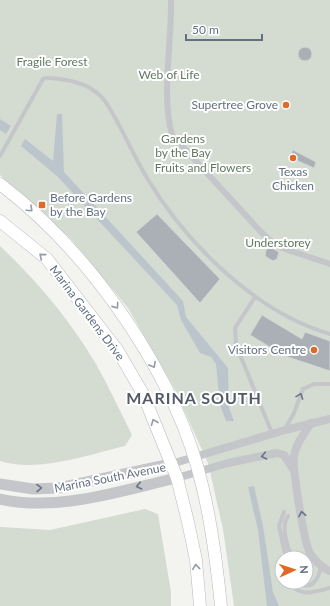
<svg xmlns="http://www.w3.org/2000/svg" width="330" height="606" font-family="Lato,sans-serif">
	<rect width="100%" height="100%" fill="#f3f4f0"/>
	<g fill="#d4dbd1" fill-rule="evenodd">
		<path d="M0,0H330V606H234L223,529L208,463L174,388L128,308L70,238L0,175ZM282,558H306V582H282Z"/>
		<path d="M0,246C37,281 70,320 96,364C109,387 120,411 132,435L125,446C88,455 37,473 0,461Z"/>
		<path d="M145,509L158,514L171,592V606H0V527L50,530Z"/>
	</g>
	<g fill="#bcc5cc">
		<path d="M57,114H62L64,172L183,301L186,317L228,368L229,408L234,421H226L220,405L216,364L211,357L200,353L181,320L177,305L57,176L21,146L25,139L53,161Z"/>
		<path d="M0,119L11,126L6,134L0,130Z"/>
		<path d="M254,486L263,526L273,592L279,606H267L258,530L248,487Z"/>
	</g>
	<g fill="#aab0b6" stroke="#d5d5d3">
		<circle cx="305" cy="54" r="7"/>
		<path d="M293,150L316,162L314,168L289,157Z"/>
		<path d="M157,214L220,279L200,303L136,232Z"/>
		<path d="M270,247L279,252L277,259L273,261L265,256L266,250Z"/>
		<path d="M262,315L302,339L305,332L330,341V371L285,356L250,335Z"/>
	</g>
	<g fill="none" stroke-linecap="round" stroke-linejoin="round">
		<g stroke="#b6b9be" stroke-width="13">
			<g id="secondary">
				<path d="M0,184C91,253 178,377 203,489C212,527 217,567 221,606"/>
				<path d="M0,221L47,259L118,351L143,394L177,478L188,522L196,560L200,606"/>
			</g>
		</g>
		<g stroke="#c4c6ca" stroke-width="4">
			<path d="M0,156L43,79C48,77 53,78 59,79C77,81 93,86 105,101C121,125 132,153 147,178C187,244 255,312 330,334"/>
			<path d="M255,297L235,328L236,345L272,433"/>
			<path d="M285,429L294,413L303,389L314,384H330"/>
			<path d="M284,512L279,526L286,558"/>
			<path d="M288,516C280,528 288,545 291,558"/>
			<path d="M291,582C298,599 317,591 330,588"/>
			<path d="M298,582C312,592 319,578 321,566"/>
		</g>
		<path stroke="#c4c6ca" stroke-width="6" d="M171,0C172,41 161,96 172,135L261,232L276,246L330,264"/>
		<g stroke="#c4c6ca" stroke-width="8">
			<path d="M311,423C305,433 296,443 294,456C292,467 304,543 310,553C314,560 322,568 330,571"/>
			<path d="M171,464L285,430L330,419"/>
			<path d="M177,478L228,463L277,453L284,455L293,469"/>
		</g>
		<g stroke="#c4c6ca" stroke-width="11">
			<path d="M0,484L33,489L59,488L171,464"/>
			<path d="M0,499C59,512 119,491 177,478"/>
		</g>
		<use href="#secondary" stroke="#fff" stroke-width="12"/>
	</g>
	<defs><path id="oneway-chevron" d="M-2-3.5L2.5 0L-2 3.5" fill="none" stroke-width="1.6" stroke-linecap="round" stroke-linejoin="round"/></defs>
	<g stroke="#929ba6">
		<use href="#oneway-chevron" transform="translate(30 209) rotate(43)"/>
		<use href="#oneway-chevron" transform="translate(42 256) rotate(-140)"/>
		<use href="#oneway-chevron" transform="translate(116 306) rotate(55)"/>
		<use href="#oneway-chevron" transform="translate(153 365) rotate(61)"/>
		<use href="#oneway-chevron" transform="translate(154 422) rotate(-112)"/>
		<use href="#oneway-chevron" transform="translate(196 567) rotate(-96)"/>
	</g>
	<g stroke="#687484">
		<use href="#oneway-chevron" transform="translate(300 396) rotate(-70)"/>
		<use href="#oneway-chevron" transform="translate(264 456) rotate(168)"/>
		<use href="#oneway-chevron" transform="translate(139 486) rotate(167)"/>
		<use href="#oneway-chevron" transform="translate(39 488) rotate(-1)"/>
		<use href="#oneway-chevron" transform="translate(302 514) rotate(-101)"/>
	</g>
	<g fill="#df6925" stroke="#fff" stroke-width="1.5">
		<circle cx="286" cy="105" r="4"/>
		<circle cx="293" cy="158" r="4"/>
		<rect x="38" y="201" width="8" height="8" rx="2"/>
		<circle cx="314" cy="350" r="4"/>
	</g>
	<g text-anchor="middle" stroke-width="4" stroke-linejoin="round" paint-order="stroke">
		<g font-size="12" fill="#647862" stroke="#fff">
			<text x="52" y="66">Fragile Forest</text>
			<text x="169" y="79">Web of Life</text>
			<text x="183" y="143">Gardens<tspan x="183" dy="14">by the Bay</tspan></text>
			<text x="203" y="172">Fruits and Flowers</text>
			<text x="278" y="247">Understorey</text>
		</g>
		<g font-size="12" fill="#637080" stroke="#fff" text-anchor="end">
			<text x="278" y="109">Supertree Grove</text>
			<text x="293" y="176" text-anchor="middle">Texas<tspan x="293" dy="14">Chicken</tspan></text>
			<text x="50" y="202" text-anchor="start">Before Gardens<tspan x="50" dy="14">by the Bay</tspan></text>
			<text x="306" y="354">Visitors Centre</text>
		</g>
		<g font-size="12" fill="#637080" stroke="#fff">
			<text transform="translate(87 313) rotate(53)" y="4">Marina Gardens Drive</text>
			<text transform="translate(110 478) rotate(-11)" y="4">Marina South Avenue</text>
		</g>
		<g font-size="16" font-weight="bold" letter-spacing="1" fill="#515a66" stroke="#fff">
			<text x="194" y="404">MARINA SOUTH</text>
		</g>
	</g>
	<g transform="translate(294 570) rotate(87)"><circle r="19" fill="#ffffff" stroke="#c1c6cc"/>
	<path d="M0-3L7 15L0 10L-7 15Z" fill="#df6925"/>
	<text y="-6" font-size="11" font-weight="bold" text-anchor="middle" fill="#637080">N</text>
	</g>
	<path d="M186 34v6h76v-6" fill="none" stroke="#637080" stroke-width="2"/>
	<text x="192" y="34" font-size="12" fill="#637080" stroke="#ffffff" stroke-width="3" paint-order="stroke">50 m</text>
</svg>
